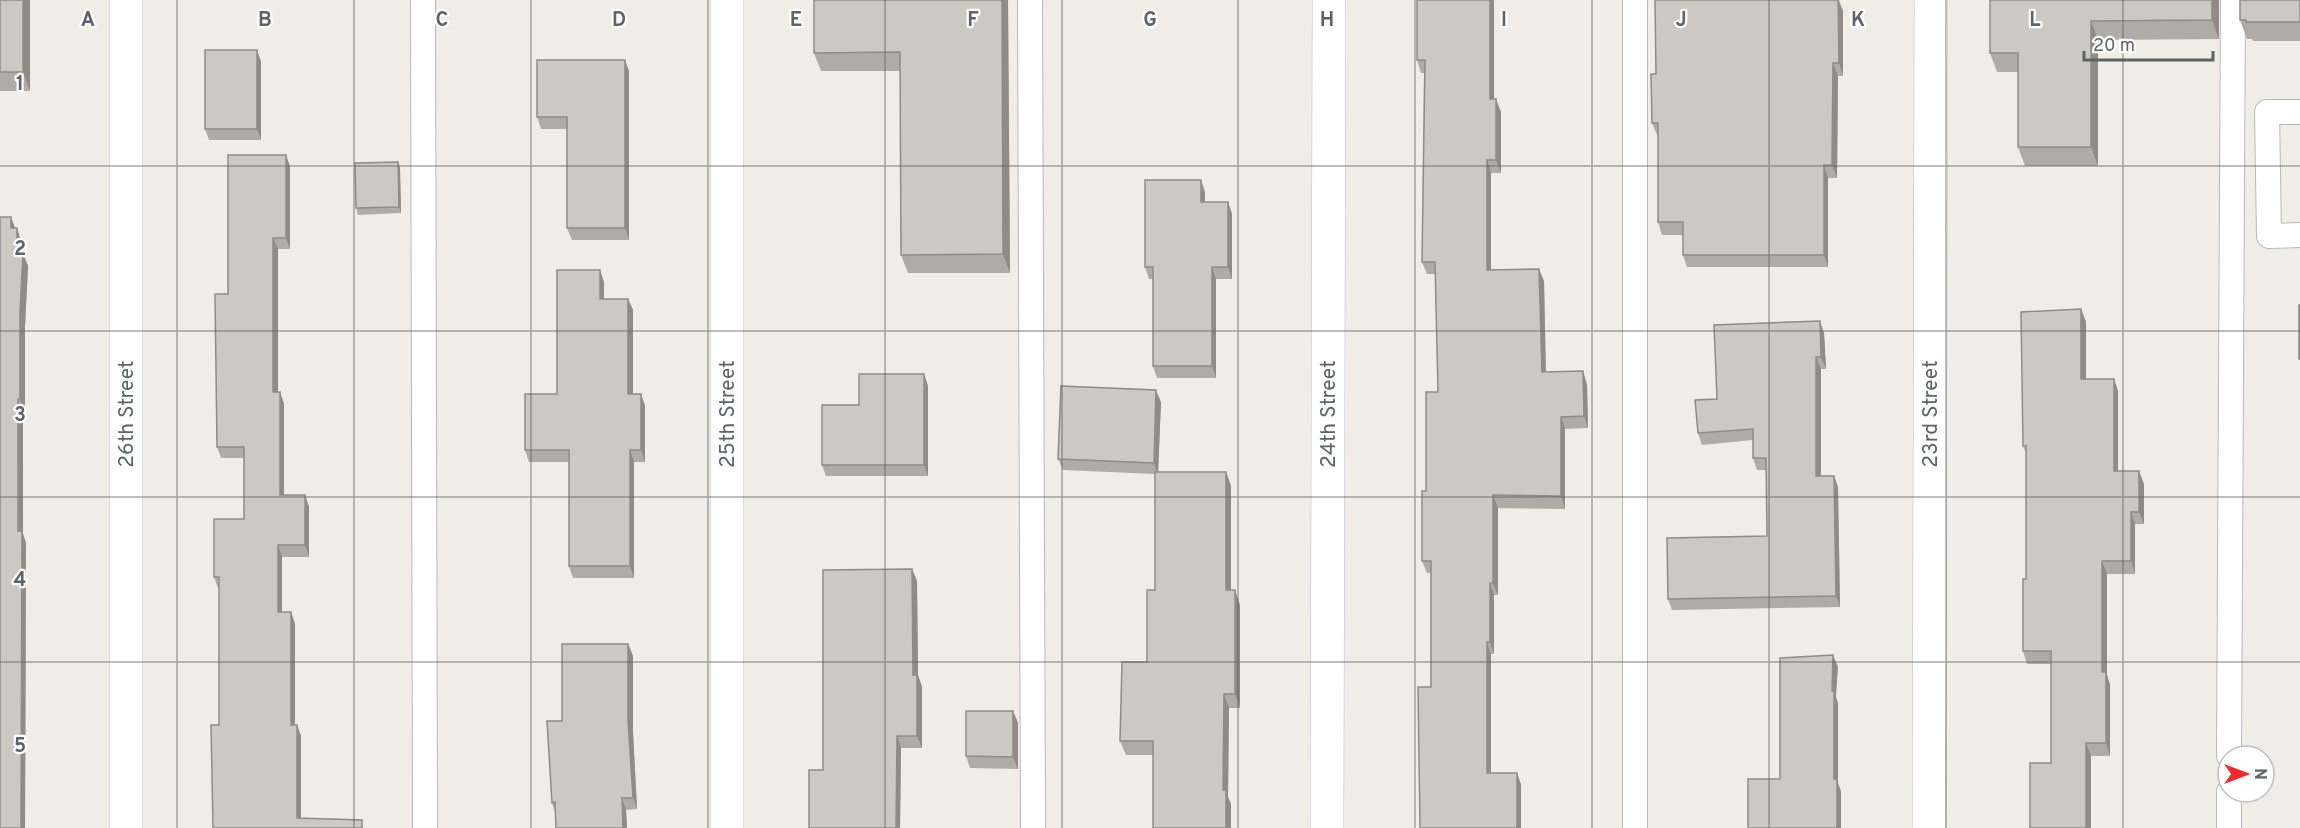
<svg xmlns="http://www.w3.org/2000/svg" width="2300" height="828" font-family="Overpass,sans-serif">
	<rect width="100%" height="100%" fill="#f0ede6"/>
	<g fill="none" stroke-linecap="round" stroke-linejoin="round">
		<g stroke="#b6b9bd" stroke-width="26">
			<g id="service">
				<path d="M423,0L425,828"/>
				<path d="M1030,0L1033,828"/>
				<path d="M1635,0V828"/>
				<path d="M2300,112H2267L2269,236L2300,235"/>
				<path d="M2229,756L2233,0"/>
				<path d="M2229,828V792"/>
			</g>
		</g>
		<g stroke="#b6b9bd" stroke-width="34">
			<g id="minor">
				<path d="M727,0V828"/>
				<path d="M126,828V0"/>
				<path d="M1327,828L1329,0"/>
				<path d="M1929,828L1931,0"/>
			</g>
		</g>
		<use href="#service" stroke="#fff" stroke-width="24"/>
		<use href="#minor" stroke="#fff" stroke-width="33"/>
	</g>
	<g fill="#afaca7">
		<rect x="0" y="0" width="30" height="91"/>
		<path d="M1008,0L1010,273H908L901,255L900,71H821L814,53Z"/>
		<path d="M1494,0V99L1501,112V173H1491V270L1544,281L1546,372L1587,384L1588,428L1565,429V509L1498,508V595H1494V654H1491V773H1517L1521,785V828L1431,687V573H1427L1422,561L1426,491L1438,392L1435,274H1427L1422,262L1424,73H1421L1417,60Z"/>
		<path d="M1655,0H1839L1843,11V76H1838L1837,178H1828V267H1687L1683,255V235H1662L1658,222V135H1657L1652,123L1656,74Z"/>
		<path d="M1990,0H2219V39L2098,40V166H2025L2018,147V72H1997L1990,53Z"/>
		<path d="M2300,0V41H2253L2252,39H2247L2240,20Z"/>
		<path d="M257,50L261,62V140H209L205,129Z"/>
		<path d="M629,71V240H572L567,228V129H541L537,117Z"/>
		<path d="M398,162L400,168L401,213L358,215L356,208Z"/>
		<path d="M290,166V249H278V392H280L284,404V495H305L309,507V557H282V612H291L295,624V725H297L301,736L213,828L219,725V588H218L214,577L244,519V458H221L217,447L228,294Z"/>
		<path d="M1205,192V202H1228L1232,214V279H1216V378H1157L1153,366V279H1149L1145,267Z"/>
		<path d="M15,228L21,241V253H23L28,266L25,326V412H23V534L26,543L25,828H0Z"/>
		<path d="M604,282V299H628L633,310V394H641L645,406V462H634V578H573L569,566V462H529L525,450L557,394Z"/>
		<path d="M2081,309L2086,322V379H2114L2118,391V471L2144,484V524H2135V574H2107V675L2110,685V756H2091V828L2051,763V664H2027L2023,651L2026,579V453L2023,446Z"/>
		<path d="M1824,333L1826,369H1821V476H1834L1838,487L1840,607L1672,610L1668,599L1767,536L1766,470H1757L1753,458V440L1702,445L1698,433L1717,399Z"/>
		<path d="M924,374L928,386V476H826L822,465L859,405Z"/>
		<path d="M1161,402L1158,472H1226L1231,486V590L1240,605V708H1229L1228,797L1231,804V828L1153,755H1126L1120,741L1147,662L1155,590V474L1063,470L1058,459Z"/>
		<path d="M912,569L917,581L918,675L922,687V748H901L900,828H809L823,770Z"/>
		<path d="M628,644L633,656V732L637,809L626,810L627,828H556L555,812L552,803L562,721Z"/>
		<path d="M1013,711L1018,723V769L970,768L966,756Z"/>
	</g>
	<g fill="#8f8c88">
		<path d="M23,0H30V91L23,72Z"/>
		<path d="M1002,0H1008L1010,273L1003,254Z"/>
		<path d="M1490,0H1494V112L1490,99Z"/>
		<path d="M1838,0L1843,11V76L1839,63Z"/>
		<path d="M2212,0H2219V39L2212,20Z"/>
		<path d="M2091,21L2098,40V166L2091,147Z"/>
		<path d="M257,50L261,62V140L257,129Z"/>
		<path d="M625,60L629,71V240L625,228Z"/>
		<path d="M1833,63L1838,76L1837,178L1832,165Z"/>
		<path d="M1496,99L1501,112V173L1496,160Z"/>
		<path d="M286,155L290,166V249L286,238Z"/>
		<path d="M1487,160L1491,173V282L1487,270Z"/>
		<path d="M398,162L400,168L401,213L399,207Z"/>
		<path d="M1824,165L1828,178V267L1824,255Z"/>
		<path d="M1201,180L1205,192V214L1201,202Z"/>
		<path d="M1228,202L1232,214V279L1228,267Z"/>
		<path d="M11,217L16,230L11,228Z"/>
		<path d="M17,228L21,241V266L17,253Z"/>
		<path d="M273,238L278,249V404L273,392Z"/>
		<path d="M23,253L28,266L25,326V412L20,399V313Z"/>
		<path d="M1212,267L1216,279V378L1212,366Z"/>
		<path d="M1539,269L1544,281L1546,384L1542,372Z"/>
		<path d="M600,270L604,282V310L600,299Z"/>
		<path d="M628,299L633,310V406L628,394Z"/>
		<path d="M2081,309L2086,322V391L2081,379Z"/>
		<path d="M1820,321L1824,333L1826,369L1821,357Z"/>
		<path d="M1816,357L1821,369V487L1816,476Z"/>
		<path d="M1583,371L1587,384L1588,428L1584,416Z"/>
		<path d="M924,374L928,386V476L924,465Z"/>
		<path d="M2114,379L2118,391V484L2114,471Z"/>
		<path d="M1156,390L1161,402L1158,475L1154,463Z"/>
		<path d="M280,392L284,404V507L280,495Z"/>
		<path d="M641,394L645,406V462L641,450Z"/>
		<path d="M18,399L23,412V534L26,543L25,828H21Z"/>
		<path d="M1561,417L1565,429V509L1561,496Z"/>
		<path d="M630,450L634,462V578L630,566Z"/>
		<path d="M2139,471L2144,484V524L2139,512Z"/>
		<path d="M1226,472L1231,486V605L1226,590Z"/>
		<path d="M1834,476L1838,487L1840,607L1836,596Z"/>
		<path d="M305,495L309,507V557L305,545Z"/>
		<path d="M1493,495L1498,508V595L1493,583Z"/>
		<path d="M2131,512L2135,524V574L2131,561Z"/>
		<path d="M278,545L282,557V624L278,612Z"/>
		<path d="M2102,561L2107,574V675L2110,685V756L2106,743L2102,672Z"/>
		<path d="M912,569L917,581L918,675L922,687V748L917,736L913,675Z"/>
		<path d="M1490,583L1494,595V654L1490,642Z"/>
		<path d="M1235,590L1240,605V708L1235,694Z"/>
		<path d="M291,612L295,624V736L291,725Z"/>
		<path d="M1487,642L1491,654V785L1487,773Z"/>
		<path d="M628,644L633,656V732L637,809L633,798L628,720Z"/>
		<path d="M1833,655L1838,667L1836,697L1838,703V783L1841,791V828H1837L1834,779L1832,691Z"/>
		<path d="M1224,694L1229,708L1228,797L1231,804V828H1226L1223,790Z"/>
		<path d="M1013,711L1018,723V769L1013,757Z"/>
		<path d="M297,725L301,736V828L297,818Z"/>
		<path d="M897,736L901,748L900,828H896Z"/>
		<path d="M2086,743L2091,756V828H2086Z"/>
		<path d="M1517,773L1521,785V828H1517Z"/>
		<path d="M622,798L626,810L627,828H623Z"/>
	</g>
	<g fill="#ccc8c2" stroke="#8f8c88" stroke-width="1.5">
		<rect x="0" y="0" width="23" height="72"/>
		<path d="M814,0H1002L1003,254L901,255L900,52L814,53Z"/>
		<path d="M1417,0H1490V99H1496V160H1487V270L1539,269L1542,372L1583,371L1584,416L1561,417V496L1493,495V583H1490V642H1487V773H1517V828H1420L1418,687H1431V561H1422V491H1426V392H1438L1435,262H1422L1425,60H1417Z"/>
		<path d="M1655,0H1838L1839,63H1833L1832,165H1824V255H1683V222H1658V123H1652L1651,74H1656Z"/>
		<path d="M1990,0H2212V20L2091,21V147H2018V53H1990Z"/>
		<path d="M2240,0H2300V22H2246V20H2240Z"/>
		<rect x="205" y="50" width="52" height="79"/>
		<path d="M537,60H625V228H567V117H537Z"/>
		<path d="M228,155H286V238H273V392H280V495H305V545H278V612H291V725H297V818L362,820V828H213L211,725H219V577H214V519H244V447H217L215,294H228Z"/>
		<path d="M398,162L399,207L356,208L355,163Z"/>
		<path d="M1145,180H1201V202H1228V267H1212V366H1153V267H1145Z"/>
		<path d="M0,217H11V228H17V253H23L20,313V399H18V531H22L21,828H0Z"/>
		<path d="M557,270H600V299H628V394H641V450H630V566H569V450H525V394H557Z"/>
		<rect x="2299" y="305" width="1" height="54"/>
		<path d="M2081,309V379H2114V471H2139V512H2131V561H2102V672H2106V743H2086V828H2030V763H2051V651H2023V579H2026V446H2023L2021,312Z"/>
		<path d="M1820,321L1821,357H1816V476H1834L1836,596L1668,599L1667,538L1767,536L1766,458H1753V429L1698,433L1695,400L1717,399L1714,325Z"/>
		<path d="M859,374H924V465H822V405H859Z"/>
		<path d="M1061,386L1156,390L1154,463L1058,459Z"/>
		<path d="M1155,472H1226V590H1235V694H1224L1223,790H1226V828H1153V741H1120L1122,662H1147V590H1155Z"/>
		<path d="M912,569L913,675H917V736H897L896,828H809V770H823V570Z"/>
		<path d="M562,644H628V720L633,798H622L623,828H556L555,802L552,803L547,721H562Z"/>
		<path d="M1833,655L1832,691H1834V779H1837V828H1748V779H1780V658Z"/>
		<path d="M966,711H1013V757L966,756Z"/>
	</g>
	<path fill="none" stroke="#5d6367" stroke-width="1.5" stroke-opacity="0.55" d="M177,0V828M354,0V828M531,0V828M708,0V828M885,0V828M1062,0V828M1238,0V828M1415,0V828M1592,0V828M1769,0V828M1946,0V828M2123,0V828M0,166H2300M0,331H2300M0,497H2300M0,662H2300"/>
	<g text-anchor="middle" stroke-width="4.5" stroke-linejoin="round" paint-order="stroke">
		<g font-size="21" fill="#5d6367" stroke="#fff">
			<text transform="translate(126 414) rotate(-90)" y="7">26th Street</text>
			<text transform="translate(727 414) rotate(-90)" y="7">25th Street</text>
			<text transform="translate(1328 414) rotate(-90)" y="7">24th Street</text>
			<text transform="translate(1930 414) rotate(-90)" y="7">23rd Street</text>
		</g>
	</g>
	<g font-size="20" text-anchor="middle" font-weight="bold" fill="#5d6367" stroke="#fff" stroke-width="4.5" stroke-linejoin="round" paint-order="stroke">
		<text x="88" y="26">A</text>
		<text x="265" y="26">B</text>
		<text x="442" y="26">C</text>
		<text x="619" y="26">D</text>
		<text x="796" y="26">E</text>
		<text x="973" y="26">F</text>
		<text x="1150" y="26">G</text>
		<text x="1327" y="26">H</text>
		<text x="1504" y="26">I</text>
		<text x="1681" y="26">J</text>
		<text x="1858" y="26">K</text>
		<text x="2035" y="26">L</text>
		<text x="20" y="90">1</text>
		<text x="20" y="255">2</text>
		<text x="20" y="421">3</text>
		<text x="20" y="586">4</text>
		<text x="20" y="752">5</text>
	</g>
	<g transform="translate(2246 774) rotate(90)"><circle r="28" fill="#ffffff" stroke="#bec1c2" stroke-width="1.5"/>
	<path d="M0-4.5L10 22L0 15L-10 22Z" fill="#f3292e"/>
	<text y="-9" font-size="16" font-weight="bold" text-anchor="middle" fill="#5d6367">N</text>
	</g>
	<path d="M2084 51v9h129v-9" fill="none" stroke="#5d6367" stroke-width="3"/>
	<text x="2093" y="51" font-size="18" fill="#5d6367" stroke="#ffffff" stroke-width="4.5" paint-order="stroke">20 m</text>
</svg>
